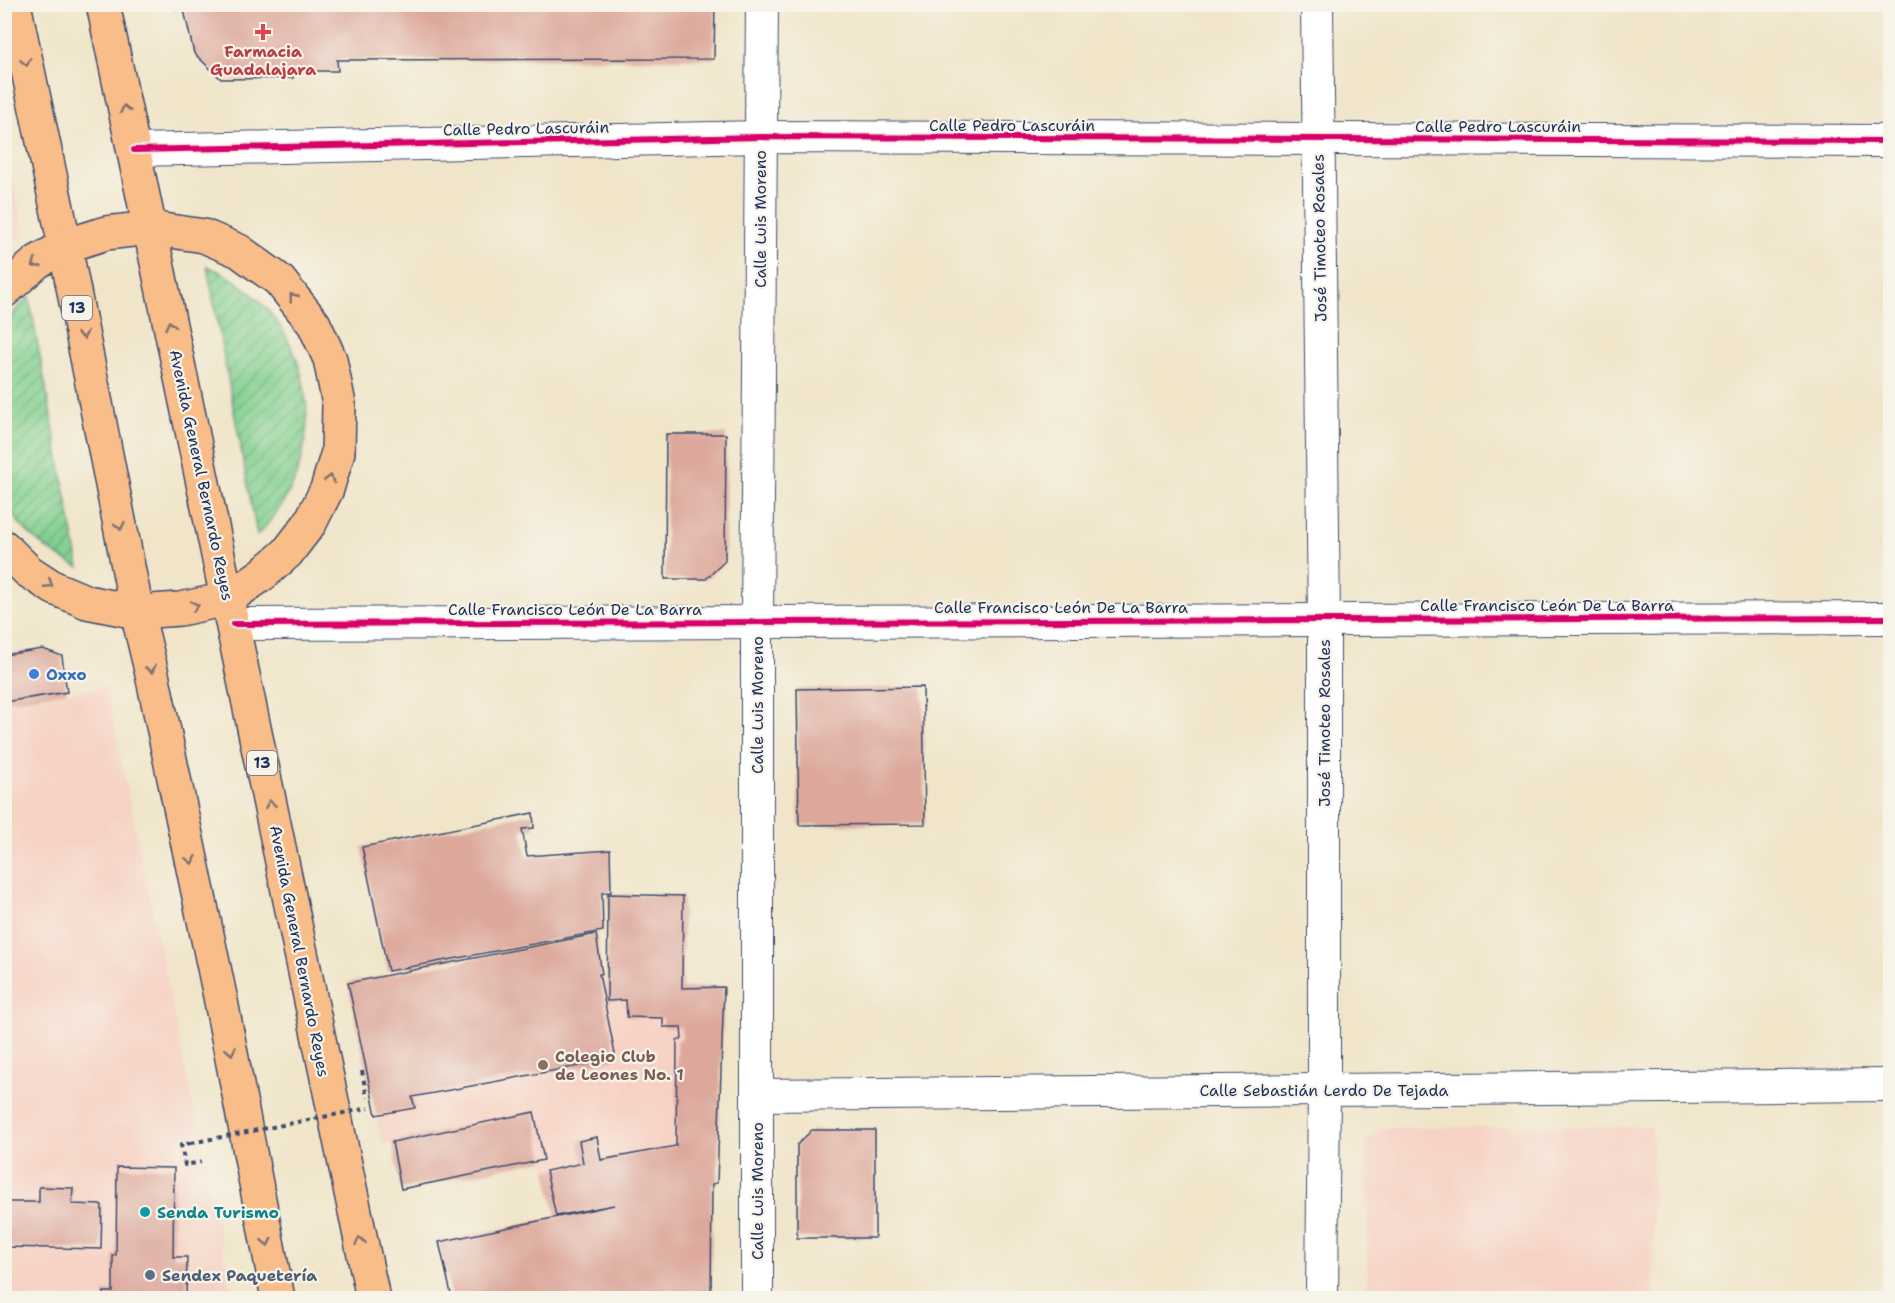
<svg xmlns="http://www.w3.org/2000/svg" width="1895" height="1303" font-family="'Shantell Sans',sans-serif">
	<defs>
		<pattern id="garden-furrows" width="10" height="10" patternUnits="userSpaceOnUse" patternTransform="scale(1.5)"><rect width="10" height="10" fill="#82d090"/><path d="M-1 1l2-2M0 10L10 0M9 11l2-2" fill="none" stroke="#6aa979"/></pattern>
	</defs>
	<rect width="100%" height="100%" fill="#f7f3e8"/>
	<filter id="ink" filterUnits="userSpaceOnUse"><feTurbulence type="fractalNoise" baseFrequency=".0167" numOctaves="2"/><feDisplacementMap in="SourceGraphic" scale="12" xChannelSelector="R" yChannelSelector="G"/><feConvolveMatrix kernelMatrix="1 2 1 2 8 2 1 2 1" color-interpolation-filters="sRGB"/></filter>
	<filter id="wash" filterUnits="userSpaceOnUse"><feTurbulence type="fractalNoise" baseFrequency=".008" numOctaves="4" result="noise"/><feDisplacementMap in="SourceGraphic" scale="24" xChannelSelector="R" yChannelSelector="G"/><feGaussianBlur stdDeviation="1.35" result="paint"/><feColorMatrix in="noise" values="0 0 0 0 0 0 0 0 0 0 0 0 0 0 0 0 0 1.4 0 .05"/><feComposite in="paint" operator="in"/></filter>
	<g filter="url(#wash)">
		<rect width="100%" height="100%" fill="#f0e5c9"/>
		<g fill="#f6d2c4">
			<path d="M5,147H6L24,232L5,250Z"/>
			<path d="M106,687L233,1298H5V703Z"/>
			<path d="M596,934L607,1001L682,998V988L724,987L717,1183L556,1216L534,1112L382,1144L348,983Z"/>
			<path d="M1652,1126L1654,1298H1368L1366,1142L1380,1128Z"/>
		</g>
		<g fill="url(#garden-furrows)" stroke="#4e8077" stroke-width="1.5">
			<path d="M207,266C315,311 341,453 257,535Z"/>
			<path d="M29,297L79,567C49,553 22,532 5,503V325L16,309Z"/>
		</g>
		<g id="blocks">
			<g fill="#dda89c">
				<path d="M175,4H715L714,59L337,60L338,71H293V78L221,79L194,53L184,10H176Z"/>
				<path d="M666,434H726L725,561L706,579H665Z"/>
				<path d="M43,649L62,656L67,692L4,702V655Z"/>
				<path d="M923,687L925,824L799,825L797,689Z"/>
				<path d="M533,813L534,828L522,829L527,856L610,850L611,892L602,893L603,931L388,971L362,847Z"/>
				<path d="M608,894L683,896L682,988L724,987L717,1183L712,1184L711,1298H452L439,1242L614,1205L556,1216L546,1171L583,1163L579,1141L597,1137L601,1160L676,1146L677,1040L682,1039L681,1027H663V1018L627,1017L626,1000L607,1001Z"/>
				<path d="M596,934L602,974H599L616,1059L412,1097L415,1108L376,1115L348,983Z"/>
				<path d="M534,1112L544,1160L401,1189L392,1142Z"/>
				<path d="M812,1130H875V1238H797V1145Z"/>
				<path d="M117,1167L174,1168L173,1257H187L186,1298H104V1292H113V1255H116Z"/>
				<path d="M39,1187L73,1188L72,1204L102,1205L101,1249L4,1247V1202H39Z"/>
			</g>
		</g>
	</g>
	<g filter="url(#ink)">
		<use href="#blocks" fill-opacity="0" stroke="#3b4a6e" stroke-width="1.5"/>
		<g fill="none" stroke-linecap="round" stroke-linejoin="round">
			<g stroke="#3b4a6e" stroke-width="34">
				<g id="minor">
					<path d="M1317,4L1324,620V1090L1322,1298"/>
					<path d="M134,150L761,137L1890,141"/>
					<path d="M233,624L1890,618"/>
					<path d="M757,1095L1890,1085"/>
					<path d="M757,1298V622L762,4"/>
				</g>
			</g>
			<g stroke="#3b4a6e" stroke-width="36">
				<g id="major">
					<path d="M14,4L65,246L137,612L152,674L220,996L278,1298"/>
					<path d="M103,4L373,1298"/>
					<path d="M4,291L37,262L65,246L106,233L150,228L204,236L239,251L279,280L314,324L330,359L339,404L338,452L327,489L310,523L287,553L263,574L227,599L180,609L137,612L87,602L54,588L28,571L4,547"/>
				</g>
			</g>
			<g stroke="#3b4a6e" stroke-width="4" stroke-dasharray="4.5 4.5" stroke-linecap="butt">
				<path d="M362,1071L367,1098"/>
				<path d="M191,1143L181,1145L185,1165L201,1162"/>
			</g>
			<use href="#minor" stroke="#fff" stroke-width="32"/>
			<use href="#major" stroke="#f8bd89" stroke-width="33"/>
			<path stroke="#3b4a6e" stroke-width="4" stroke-dasharray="4.5 4.5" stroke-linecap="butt" d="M191,1143L369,1108"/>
			<g stroke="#f7f3e8" stroke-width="10">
				<g id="cycleway">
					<path d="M134,150L761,137L1890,141"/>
					<path d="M233,624L1890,618"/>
				</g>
			</g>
			<use href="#cycleway" stroke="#d6006c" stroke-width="6"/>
		</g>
		<defs><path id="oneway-chevron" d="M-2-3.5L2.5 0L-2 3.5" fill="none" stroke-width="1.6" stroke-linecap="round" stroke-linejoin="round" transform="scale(1.5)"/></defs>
		<g stroke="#7e6f71">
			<use href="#oneway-chevron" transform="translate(26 62) rotate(78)"/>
			<use href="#oneway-chevron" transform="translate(125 109) rotate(-102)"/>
			<use href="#oneway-chevron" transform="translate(36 264) rotate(144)"/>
			<use href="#oneway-chevron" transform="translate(293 297) rotate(-129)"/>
			<use href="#oneway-chevron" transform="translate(170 325) rotate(-102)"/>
			<use href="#oneway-chevron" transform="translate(83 335) rotate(79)"/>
			<use href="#oneway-chevron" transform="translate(330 479) rotate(-75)"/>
			<use href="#oneway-chevron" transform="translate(120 526) rotate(79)"/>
			<use href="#oneway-chevron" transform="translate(49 584) rotate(32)"/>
			<use href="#oneway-chevron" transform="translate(195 606) rotate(-12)"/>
			<use href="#oneway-chevron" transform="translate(151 669) rotate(77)"/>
			<use href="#oneway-chevron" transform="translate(270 804) rotate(-101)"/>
			<use href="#oneway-chevron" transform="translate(191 860) rotate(78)"/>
			<use href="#oneway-chevron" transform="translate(231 1051) rotate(79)"/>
			<use href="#oneway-chevron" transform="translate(360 1241) rotate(-102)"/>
			<use href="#oneway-chevron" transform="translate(267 1242) rotate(79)"/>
		</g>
	</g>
	<path fill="#e0444e" stroke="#f7f3e8" stroke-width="2" d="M260 23h6v6h6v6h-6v6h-6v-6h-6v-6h6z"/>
	<circle fill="#3f7fe0" stroke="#f7f3e8" stroke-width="2" cx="34" cy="674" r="6"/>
	<circle fill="#8d6e63" stroke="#f7f3e8" stroke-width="2" cx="543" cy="1065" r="6"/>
	<circle fill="#0f9aa8" stroke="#f7f3e8" stroke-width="2" cx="145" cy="1212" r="6"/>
	<circle fill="#5c6f8a" stroke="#f7f3e8" stroke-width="2" cx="150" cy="1275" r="6"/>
	<g text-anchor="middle" stroke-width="4.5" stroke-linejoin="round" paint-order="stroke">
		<g fill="#f7f3e8" stroke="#5d6a87" stroke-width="1.5">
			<rect x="62" y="296" width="30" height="24" rx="4.5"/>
			<rect x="247" y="751" width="30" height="24" rx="4.5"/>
		</g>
		<g font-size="15" font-weight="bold" fill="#1b2f5e">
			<text x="77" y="313">13</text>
			<text x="262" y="768">13</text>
		</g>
		<g font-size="16" font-weight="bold" fill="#be3a42" stroke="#f7f3e8">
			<text x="263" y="57">Farmacia<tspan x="263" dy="18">Guadalajara</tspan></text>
		</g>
		<g font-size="16" fill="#1b2f5e" stroke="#f7f3e8">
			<text x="1012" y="131">Calle Pedro Lascuráin</text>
			<text x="1498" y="132">Calle Pedro Lascuráin</text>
			<text transform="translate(526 128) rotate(-1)" y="6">Calle Pedro Lascuráin</text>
			<text transform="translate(760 219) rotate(-90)" y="6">Calle Luis Moreno</text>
			<text transform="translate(1319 238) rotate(-91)" y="6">José Timoteo Rosales</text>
			<text transform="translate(202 475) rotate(78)" y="6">Avenida General Bernardo Reyes</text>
			<text x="1547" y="611">Calle Francisco León De La Barra</text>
			<text x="1061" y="613">Calle Francisco León De La Barra</text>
			<text x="575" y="615">Calle Francisco León De La Barra</text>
			<text transform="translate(757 705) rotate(-90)" y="6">Calle Luis Moreno</text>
			<text transform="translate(1324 723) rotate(-90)" y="6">José Timoteo Rosales</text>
			<text transform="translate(300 951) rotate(79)" y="6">Avenida General Bernardo Reyes</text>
			<text x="1324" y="1096">Calle Sebastián Lerdo De Tejada</text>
			<text transform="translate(757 1191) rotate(-90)" y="6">Calle Luis Moreno</text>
		</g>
		<g font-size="16" font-weight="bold" fill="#366cbe" stroke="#f7f3e8" text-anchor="start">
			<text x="46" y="680">Oxxo</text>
		</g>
		<g font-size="16" font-weight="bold" fill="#785e54" stroke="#f7f3e8" text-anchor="start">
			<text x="555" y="1062">Colegio Club<tspan x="555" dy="18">de Leones No. 1</tspan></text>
		</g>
		<g font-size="16" font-weight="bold" fill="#0d838f" stroke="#f7f3e8" text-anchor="start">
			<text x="157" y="1218">Senda Turismo</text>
		</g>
		<g font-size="16" font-weight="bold" fill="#4e5e75" stroke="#f7f3e8" text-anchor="start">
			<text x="162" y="1281">Sendex Paquetería</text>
		</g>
	</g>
	<rect width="1895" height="1303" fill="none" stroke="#f7f3e8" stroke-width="24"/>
</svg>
